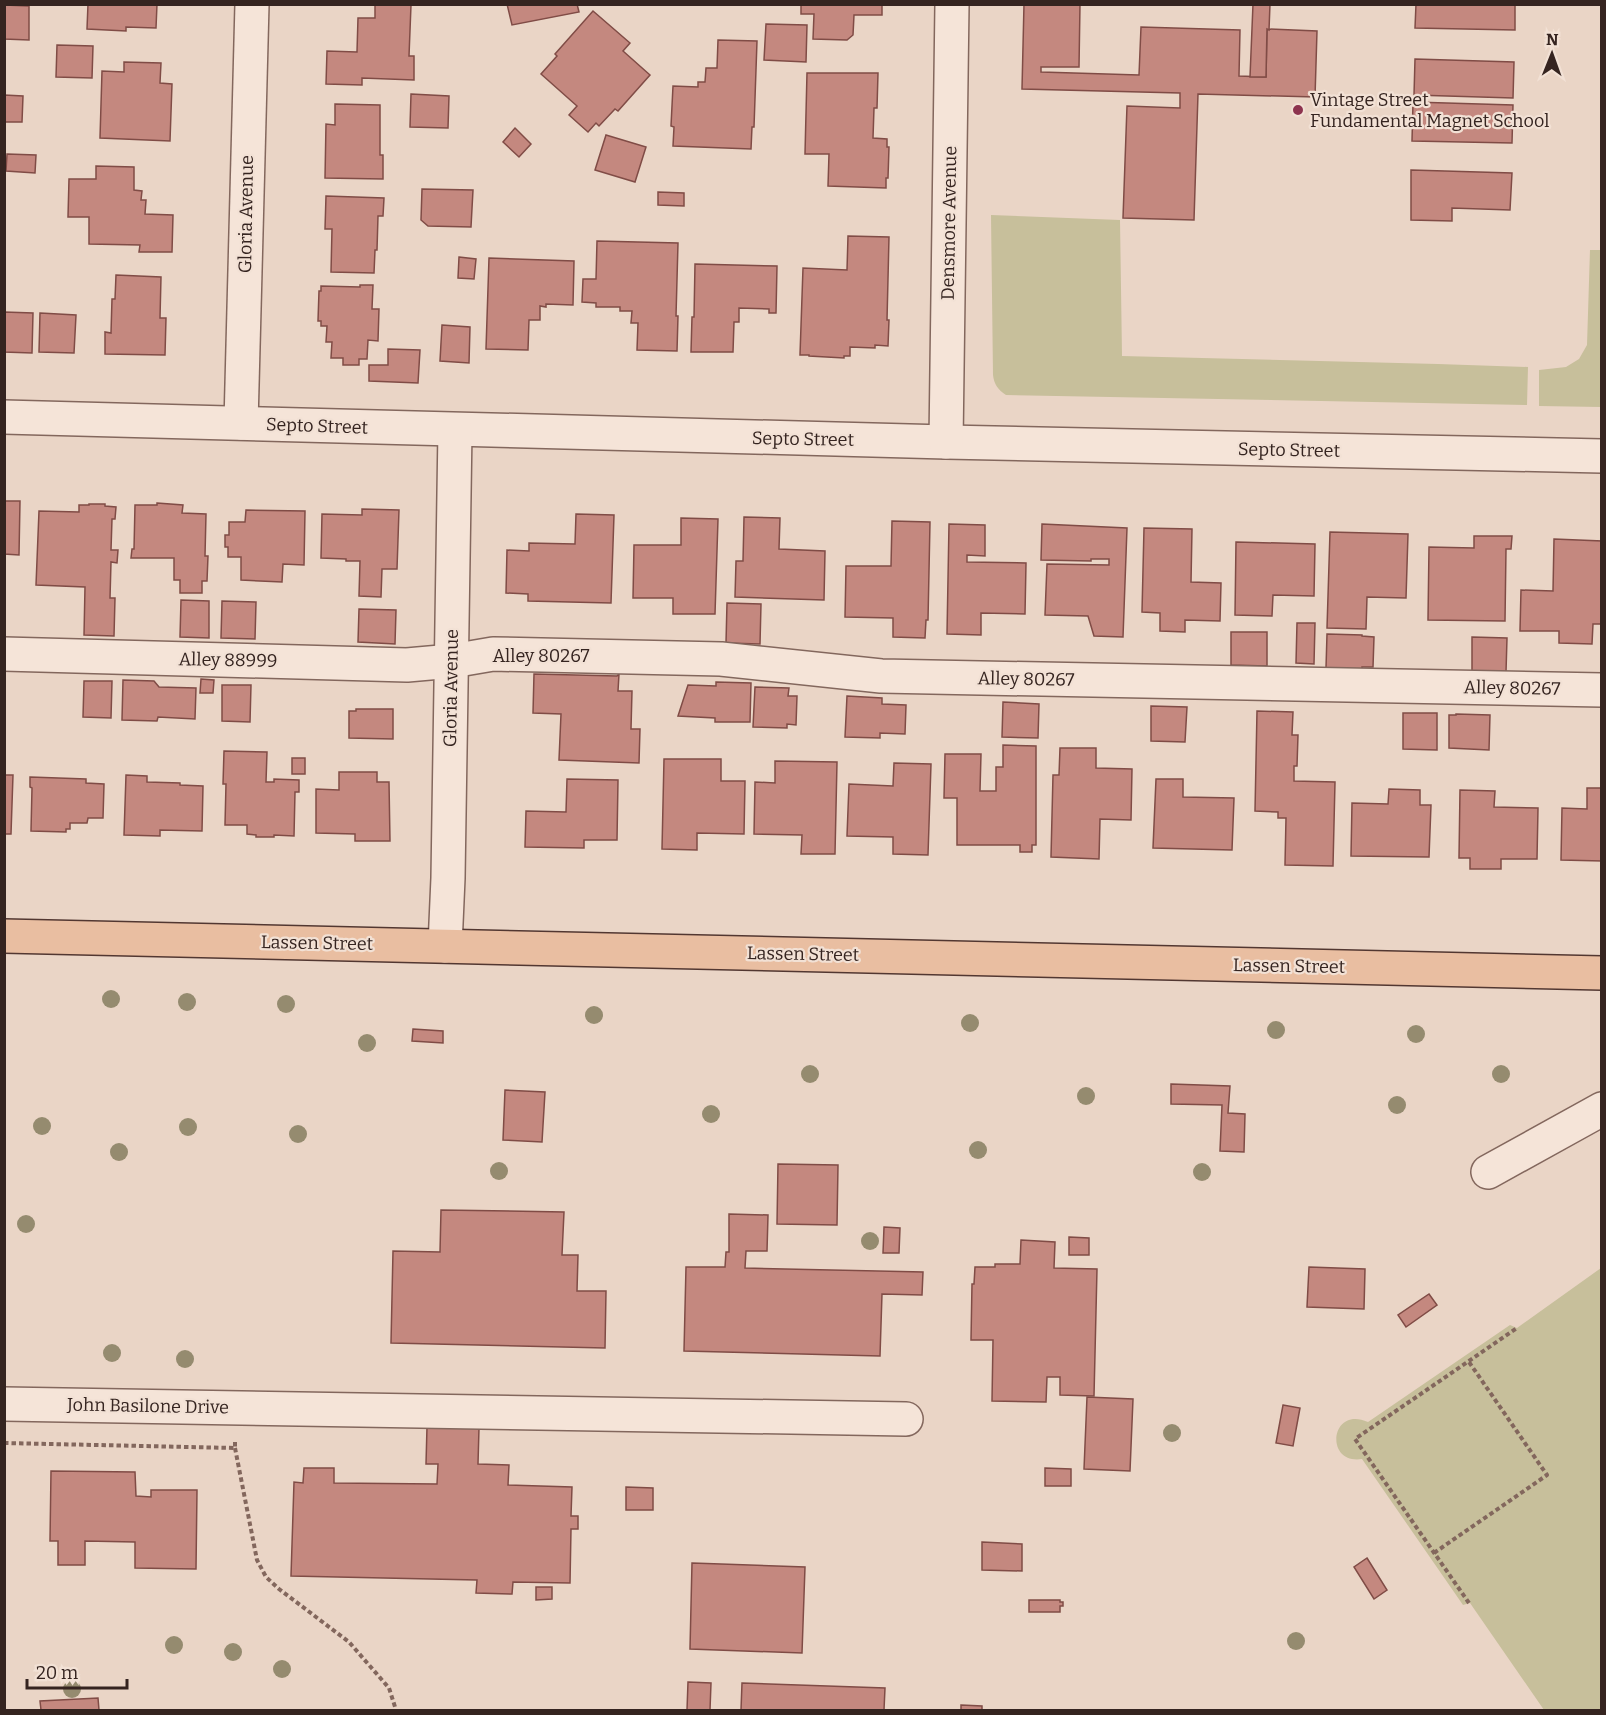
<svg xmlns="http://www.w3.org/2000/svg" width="1606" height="1715" font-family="Bitter,serif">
	<rect width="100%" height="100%" fill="#ead5c6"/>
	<g fill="#c7bf9b">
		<path d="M991,215L1120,220L1122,356L1438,364L1528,367L1527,405L1006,395C998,390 994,384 993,375Z"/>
		<path d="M1590,250H1601V407L1539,406V370L1566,367L1579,359L1587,345Z"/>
		<path d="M1601,1268V1710H1544L1470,1603L1463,1605L1362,1459C1324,1465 1330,1405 1368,1422L1510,1325L1517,1328Z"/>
	</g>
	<g fill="#c4887f" stroke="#804c46" stroke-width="1.5">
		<path d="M88,4H157L156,28L126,27V31L87,29Z"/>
		<path d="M375,4L411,5L409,56H414V80L362,78V85L326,84L327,51L357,52L358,18H375Z"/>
		<path d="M507,4H577L579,12L512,25Z"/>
		<path d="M801,4H882V15H854L853,35L847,40L813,39L814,14H801Z"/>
		<path d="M1024,4H1080L1079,67H1041V72L1139,75L1141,27L1240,30L1239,76L1266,77L1267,29L1317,31L1315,97L1198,94L1194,220L1123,218L1127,106L1180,108V93L1022,89Z"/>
		<path d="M1253,4H1270L1269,30L1267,29L1266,77H1250Z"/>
		<path d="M1416,4H1515V30L1415,28Z"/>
		<path d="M4,5L29,6V40L4,39Z"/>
		<path d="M593,11L630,43L623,51L650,75L618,111L615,109L599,126L596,123L588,132L569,115L577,106L541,74L557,56L555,54Z"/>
		<path d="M766,24L807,25L806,62L764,60Z"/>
		<path d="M718,40L757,41L754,127H752L751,149L673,146L674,127L671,126L673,86L698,87V82H705L706,68H717Z"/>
		<path d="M57,45L93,46L92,78L56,77Z"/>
		<path d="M1415,59L1514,62L1513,98L1414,95Z"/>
		<path d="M124,62L161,63L160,83L172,84L170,141L100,138L102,71L124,72Z"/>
		<path d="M807,73H878L877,108H874L873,138L887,139V147H889L888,178H886V188L828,186L829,154H805Z"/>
		<path d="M411,94L449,96L448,128L410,127Z"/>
		<path d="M4,95L23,96L22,122H4Z"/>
		<path d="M1413,102L1513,105L1512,143L1412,141Z"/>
		<path d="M335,104L380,105V155H383V179L325,178L326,124L335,125Z"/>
		<path d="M515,128L531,144L519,157L503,142Z"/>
		<path d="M606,135L646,147L635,182L595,170Z"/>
		<path d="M7,154L36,155L35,173L6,171Z"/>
		<path d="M96,166L134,167V190L142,191L141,200H146L145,214L173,215L172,252H139L140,245L89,244V217H68L69,179H96Z"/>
		<path d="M1411,170L1512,173L1510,210L1452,208V221L1411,220Z"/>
		<path d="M422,189L473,190L471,227L428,226L421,220Z"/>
		<path d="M658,192L684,193V206L658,205Z"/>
		<path d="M326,196L384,198L383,216H378L377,250H375L374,273L331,272L332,229H325Z"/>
		<path d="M848,236L889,237L887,320H889L888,346L875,345V348L850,347V356H844V358L809,356V355H800L803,268L847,270Z"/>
		<path d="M597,241L678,243L676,316H678L677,351L637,350L638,323H631L632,311H620V307H596V303L582,302L583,279H596Z"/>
		<path d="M459,257L476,259L474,279L458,278Z"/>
		<path d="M489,258L574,261L573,305L546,304V307L540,306V320H529L528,350L486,349Z"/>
		<path d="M695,264L777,266L776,313H769V309L739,308V322H734L733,352H691L692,317H694Z"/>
		<path d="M116,275L161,277L160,318H166L165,355L105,354V332L111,333L112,299H115Z"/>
		<path d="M360,285H373L372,309H379L378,341L368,340L367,359H359V365H343V358H331L332,342H326L327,326H321V321H318L319,291H321V286L360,287Z"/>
		<path d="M4,312L33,313L32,353L4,352Z"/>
		<path d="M40,313L76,315L74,353L39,352Z"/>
		<path d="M442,325L470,327L469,363L440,361Z"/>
		<path d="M388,349L420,350L418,383L369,381V365H388Z"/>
		<path d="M4,501H20L19,555L4,554Z"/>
		<path d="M157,503L183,505L182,513L206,514L205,556H208L207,581H202V593H180V580H174V558H131L132,549H134L135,505H157Z"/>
		<path d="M89,504H105V506L116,507L115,519H112L111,550H118L117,563L111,562L110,598H115L114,636L84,635L85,587L36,585L39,511L79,512V505H89Z"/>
		<path d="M362,509L399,510L397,569H382L381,597L359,596L360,561H346V559L321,558L322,514L362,515Z"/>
		<path d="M246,510L305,511L304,565L283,564L282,582L241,580V557H228V547H225V535H229V522H245Z"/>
		<path d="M576,514L614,515L611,603L528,601V594L506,593L507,550L529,551V543L575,544Z"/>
		<path d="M744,517L780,518L779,549L825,551L824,600L735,597L736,561H743Z"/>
		<path d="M681,518L718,519L715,614H673V598H633L634,545H681Z"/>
		<path d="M892,521L930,522L928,620H926L925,638L893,637V618L845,617L846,566H891Z"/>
		<path d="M949,524L985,525V556L967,555V562L1026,563L1025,614L981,613V635L947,634Z"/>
		<path d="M1042,524L1127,528L1123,637L1094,636L1088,616L1045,615L1047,564L1109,565V559H1091V561L1041,560Z"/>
		<path d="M1144,528L1192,529L1191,582L1221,583L1220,621L1185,620V632L1160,631V613L1142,612Z"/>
		<path d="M1330,532L1408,534L1406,598L1367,597L1366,629L1327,628Z"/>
		<path d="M1474,536H1512L1511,549H1506L1505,621L1428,620L1429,547L1474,548Z"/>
		<path d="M1554,539L1602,541L1601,624H1593L1592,644L1559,643V631H1520L1521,590L1553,591Z"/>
		<path d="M1236,542L1315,544L1314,596L1273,595L1272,616L1235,615Z"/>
		<path d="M181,600L209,601V638L180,637Z"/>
		<path d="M222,601L256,602L255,639L221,638Z"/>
		<path d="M727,603L761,604L760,644L726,643Z"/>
		<path d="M359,609L396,610L395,644L358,642Z"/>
		<path d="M1297,623H1315L1314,664L1296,663Z"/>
		<path d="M1231,632H1267V666L1231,665Z"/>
		<path d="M1327,634L1362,635V636L1374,637L1373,667H1362V669L1326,668Z"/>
		<path d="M1472,637L1507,638L1506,672H1472Z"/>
		<path d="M534,674L617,676L619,674L618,691H632L631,729H640L639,763L559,760L561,714L533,713Z"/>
		<path d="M201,679L214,680L213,693H200Z"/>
		<path d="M123,680L154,681L159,687L196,688L195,719L158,717L157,721L122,720Z"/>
		<path d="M84,681H112L111,718L83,717Z"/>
		<path d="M716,682L751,683L750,722H715V718L678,716L688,685L716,686Z"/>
		<path d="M222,685H251L250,722L222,721Z"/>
		<path d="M755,687L789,688L788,696H797L796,725L787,724V728L753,727Z"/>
		<path d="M847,696L882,698V704L906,705L905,734L880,733V738L845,737Z"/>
		<path d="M1003,702L1039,704L1038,738L1002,737Z"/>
		<path d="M1151,706L1187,707L1185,742L1151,741Z"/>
		<path d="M356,709H393V739L349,738V711H356Z"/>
		<path d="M1257,711L1293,712L1292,735H1298L1297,766H1294V781L1335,782L1333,866L1285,865L1286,818H1278V812L1255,811Z"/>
		<path d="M1403,713H1437V750L1403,749Z"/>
		<path d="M1456,714L1490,715L1489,750L1449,748V715H1456Z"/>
		<path d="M1003,745L1036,746V845H1032V852H1020V845H957V798H944L945,754H981L980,791H996V767H1003Z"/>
		<path d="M1060,748H1096V768L1132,769L1131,820L1100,819L1099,859L1051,857L1053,775H1059Z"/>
		<path d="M224,751L267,752L266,782H274V779L299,780V792H295L294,836L274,835V837H256V835L247,834V825H225L226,784H223Z"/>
		<rect x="292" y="758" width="13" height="16"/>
		<path d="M664,759H721V781H745L744,834L697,833V850L662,849Z"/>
		<path d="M775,761L837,762L835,854H801L802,835L754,834L755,782L775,783Z"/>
		<path d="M894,763L931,764L928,855L893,854V837L847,836L849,784L893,786Z"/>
		<path d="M339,772H377V782H389L390,841H355V834L316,833V789L339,790Z"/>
		<path d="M4,775H13L11,834H4Z"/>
		<path d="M126,775L147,776V782L180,783V785L203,786L202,831L160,830V836L124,835Z"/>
		<path d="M30,777L86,779V783L104,784L103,818H88L87,823H70V829H66V832L31,831L32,788L30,787Z"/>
		<path d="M567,779L618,780L617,840H584V848L525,847L526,811L566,812Z"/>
		<path d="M1156,779H1183V797L1234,798L1232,850L1153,848Z"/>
		<path d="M1587,788H1602V861L1561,860L1562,808L1587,809Z"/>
		<path d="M1389,789L1420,790V805H1431L1429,857L1351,856L1352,803L1388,804Z"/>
		<path d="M1460,790L1495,791L1494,807L1538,808L1537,859H1501V869H1470V858H1459Z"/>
		<path d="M413,1029L443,1031V1043L412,1041Z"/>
		<path d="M1171,1084L1230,1086L1228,1113L1245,1114L1244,1152L1220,1151L1222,1105L1171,1104Z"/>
		<path d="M505,1090L545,1092L542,1142L503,1140Z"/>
		<path d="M778,1164L838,1165L837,1225L777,1224Z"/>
		<path d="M441,1210L564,1212L562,1255H578L577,1291H606L605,1348L391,1343L393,1251L440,1252Z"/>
		<path d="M729,1214L768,1215L767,1251H746L745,1268L923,1272L922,1295L882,1294L880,1356L684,1351L686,1267H725L726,1252H729Z"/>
		<path d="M884,1227L900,1228L899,1253H883Z"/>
		<path d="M1069,1237L1089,1238V1255H1069Z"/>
		<path d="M1021,1240L1055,1242L1054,1268L1097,1269L1094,1396L1060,1395V1377H1047L1046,1402L992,1401L993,1340H971L972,1284H974L975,1267H995V1264H1020Z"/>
		<path d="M1309,1267L1365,1269L1364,1309L1307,1307Z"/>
		<path d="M1429,1294L1437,1305L1406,1327L1398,1315Z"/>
		<path d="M1087,1397L1133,1399L1130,1471L1084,1469Z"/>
		<path d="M1283,1405L1300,1408L1293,1446L1276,1443Z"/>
		<path d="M427,1427L479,1428L478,1464L509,1465L508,1485L572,1487L571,1516H578V1529H571L570,1583L513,1582L512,1594L476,1593L477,1580L291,1576L294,1482L303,1483L304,1468H334V1483L437,1484L438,1464H426Z"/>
		<path d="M1045,1468L1071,1469V1486H1045Z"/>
		<path d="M51,1471L135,1472L136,1496L151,1497V1490H197L196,1569L135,1568V1542L85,1541V1565H58V1541H50Z"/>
		<path d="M626,1487L653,1488V1510H626Z"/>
		<path d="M982,1542L1022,1544V1571L982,1570Z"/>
		<path d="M1367,1558L1387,1590L1374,1599L1354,1567Z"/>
		<path d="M692,1563L805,1567L802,1653L690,1649Z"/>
		<path d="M536,1587H552V1599L536,1600Z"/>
		<path d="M1029,1600H1060V1602H1063V1606H1060V1612H1029Z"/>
		<path d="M688,1682L711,1683L710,1710H687Z"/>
		<path d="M742,1683L885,1688L884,1710H741Z"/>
		<path d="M98,1698L99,1710H41L40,1701Z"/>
		<path d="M961,1705L982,1706V1710H961Z"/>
	</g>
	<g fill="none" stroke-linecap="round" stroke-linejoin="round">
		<g stroke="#83675d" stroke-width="36">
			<g id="minor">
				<path d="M4,417L946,442L1602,456"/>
				<path d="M241,423L252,4"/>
				<path d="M946,442L952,4"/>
				<path d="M4,654L407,665L452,661L493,654L721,659L881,676L1602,690"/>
				<path d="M445,946L448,878L455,430"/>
				<path d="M1488,1172L1602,1109"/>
				<path d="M4,1404L906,1419"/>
			</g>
		</g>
		<g stroke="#523731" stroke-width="36">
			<path id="major" d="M4,936L1602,973"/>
		</g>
		<g stroke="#83675d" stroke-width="4" stroke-dasharray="4.5 3" stroke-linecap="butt">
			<path d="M4,1443L235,1448V1440"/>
			<path d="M235,1448L257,1560L266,1577L279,1589L349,1642L389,1688L396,1710"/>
			<path d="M1434,1553L1547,1475L1469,1362"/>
			<path d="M1469,1603L1355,1439L1517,1328"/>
		</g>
		<use href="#minor" stroke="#f5e4d8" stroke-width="33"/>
		<use href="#major" stroke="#e9bea1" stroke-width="33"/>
	</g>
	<g fill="#958b6f">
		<circle cx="111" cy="999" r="9"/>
		<circle cx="187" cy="1002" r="9"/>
		<circle cx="286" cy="1004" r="9"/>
		<circle cx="594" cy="1015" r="9"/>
		<circle cx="970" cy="1023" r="9"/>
		<circle cx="1276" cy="1030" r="9"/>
		<circle cx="1416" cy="1034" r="9"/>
		<circle cx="367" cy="1043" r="9"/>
		<circle cx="810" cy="1074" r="9"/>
		<circle cx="1501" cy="1074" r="9"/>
		<circle cx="1086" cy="1096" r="9"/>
		<circle cx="1397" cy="1105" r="9"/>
		<circle cx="711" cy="1114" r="9"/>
		<circle cx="42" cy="1126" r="9"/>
		<circle cx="188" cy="1127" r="9"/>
		<circle cx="298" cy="1134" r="9"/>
		<circle cx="978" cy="1150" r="9"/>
		<circle cx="119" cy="1152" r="9"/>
		<circle cx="499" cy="1171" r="9"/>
		<circle cx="1202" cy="1172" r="9"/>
		<circle cx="26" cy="1224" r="9"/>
		<circle cx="870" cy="1241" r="9"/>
		<circle cx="112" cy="1353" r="9"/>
		<circle cx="185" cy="1359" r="9"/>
		<circle cx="1172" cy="1433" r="9"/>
		<circle cx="1296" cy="1641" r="9"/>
		<circle cx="174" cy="1645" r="9"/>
		<circle cx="233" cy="1652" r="9"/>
		<circle cx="282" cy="1669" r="9"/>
		<circle cx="72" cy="1689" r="9"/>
	</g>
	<circle fill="#8d334e" stroke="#f2e1d5" stroke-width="2" cx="1298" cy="110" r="6"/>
	<g text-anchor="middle" stroke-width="4.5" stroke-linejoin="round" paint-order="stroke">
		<g font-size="18" fill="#352420" stroke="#f2e1d5" text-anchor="start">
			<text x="1310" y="106">Vintage Street<tspan x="1310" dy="21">Fundamental Magnet School</tspan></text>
		</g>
		<g font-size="18" fill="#352420" stroke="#f2e1d5">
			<text transform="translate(246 214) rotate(-89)" y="6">Gloria Avenue</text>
			<text transform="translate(949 223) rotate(-89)" y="6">Densmore Avenue</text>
			<text transform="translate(317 426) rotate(2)" y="6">Septo Street</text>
			<text transform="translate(803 439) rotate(1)" y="6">Septo Street</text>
			<text transform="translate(1289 450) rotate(1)" y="6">Septo Street</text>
			<text x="541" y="662">Alley 80267</text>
			<text transform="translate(228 660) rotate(1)" y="6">Alley 88999</text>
			<text transform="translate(1026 679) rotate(1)" y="6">Alley 80267</text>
			<text transform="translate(451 688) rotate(-89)" y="6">Gloria Avenue</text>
			<text transform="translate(1512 688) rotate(1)" y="6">Alley 80267</text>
			<text transform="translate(317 943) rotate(1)" y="6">Lassen Street</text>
			<text transform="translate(803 954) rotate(1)" y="6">Lassen Street</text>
			<text transform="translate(1289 966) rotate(1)" y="6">Lassen Street</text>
			<text transform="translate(148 1406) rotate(1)" y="6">John Basilone Drive</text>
		</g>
	</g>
	<rect width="1606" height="1715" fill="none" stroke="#352420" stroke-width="12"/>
	<g transform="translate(1552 54) rotate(1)" stroke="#f2e1d5" stroke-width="4.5" paint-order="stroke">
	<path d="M0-4.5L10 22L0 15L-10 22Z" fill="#352420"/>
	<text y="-9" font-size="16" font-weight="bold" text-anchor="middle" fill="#352420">N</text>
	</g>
	<path d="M27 1679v9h100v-9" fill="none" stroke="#352420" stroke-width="3"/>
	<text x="36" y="1679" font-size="18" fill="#352420" stroke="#f2e1d5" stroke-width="4.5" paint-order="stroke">20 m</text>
</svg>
